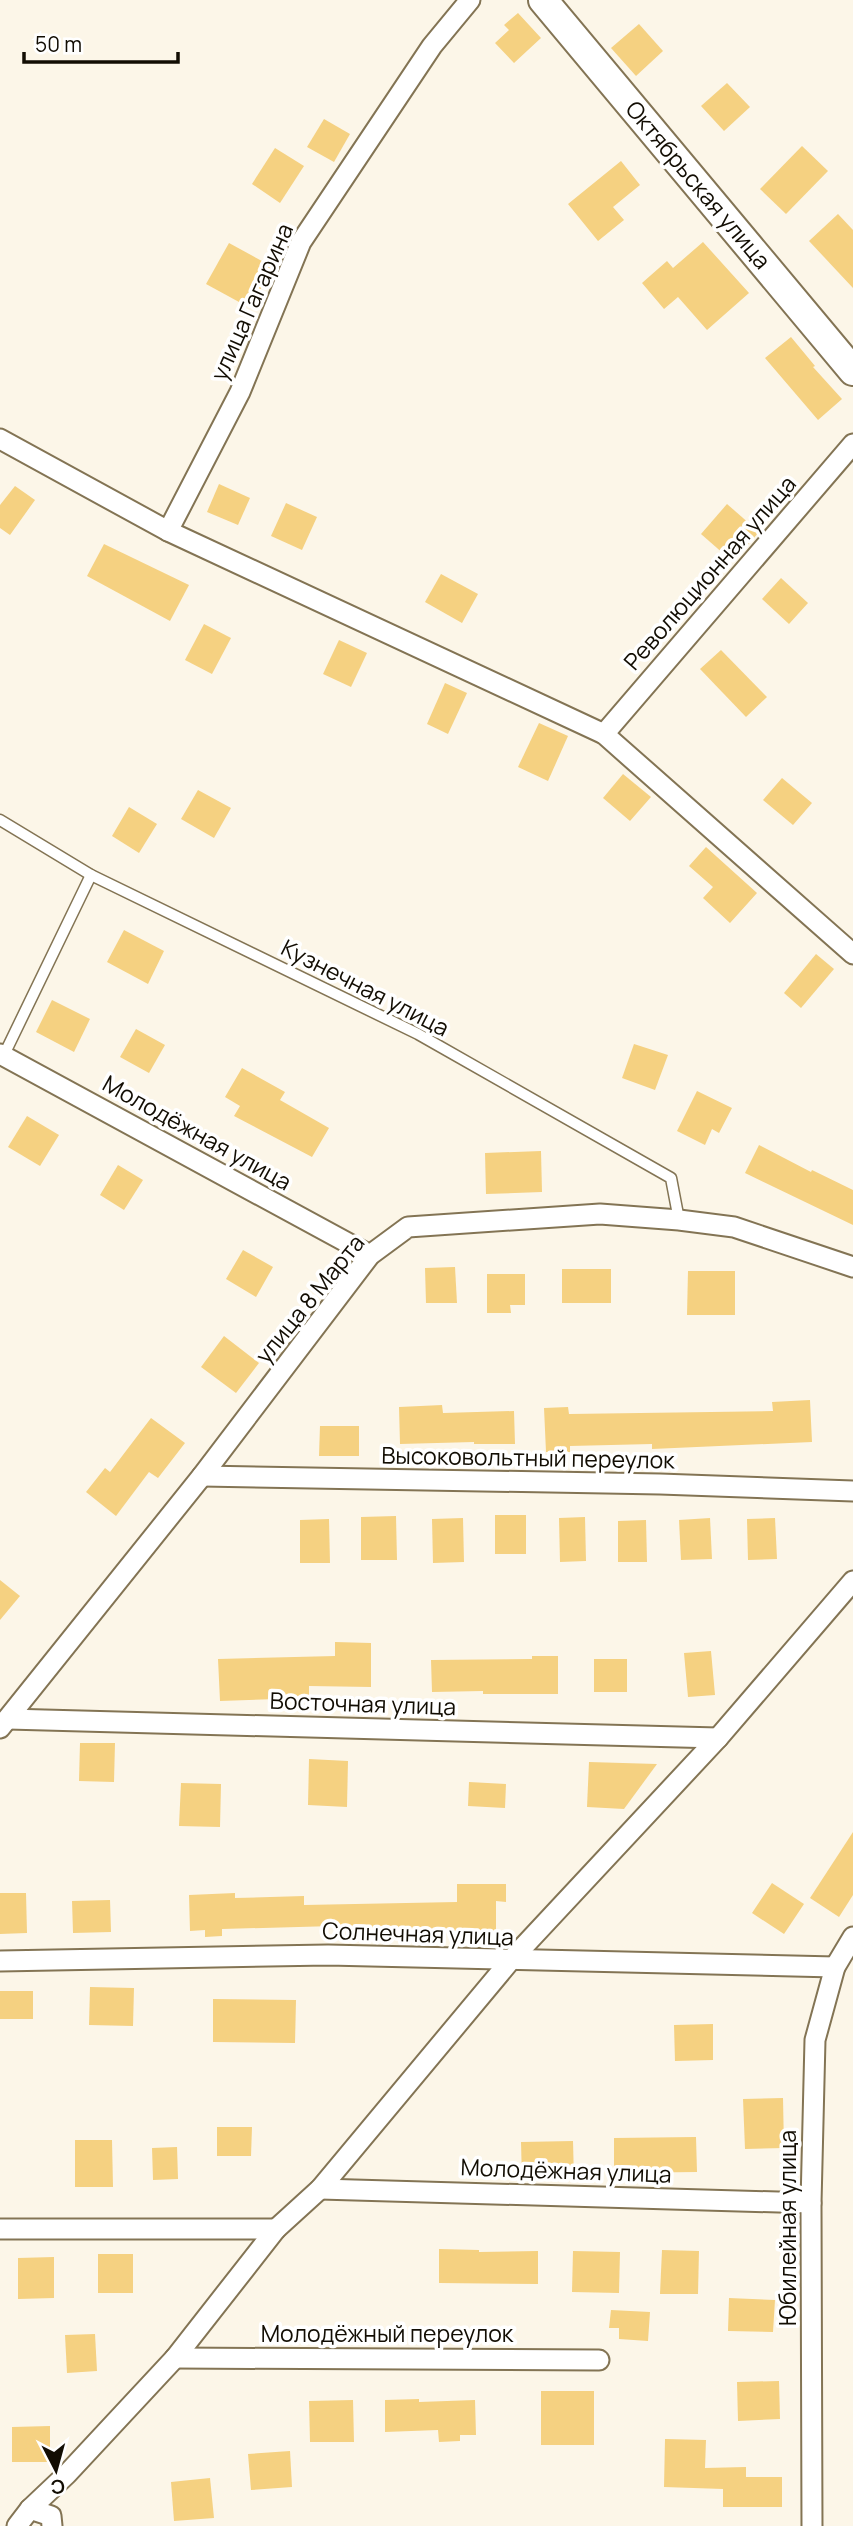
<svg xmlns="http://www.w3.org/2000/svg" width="853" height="2526" font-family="Manrope,sans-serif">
	<rect width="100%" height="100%" fill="#fcf6e8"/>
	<g fill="#f5d181">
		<path d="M518,13L541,38L514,63L495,43L509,30L504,25Z"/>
		<path d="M639,24L663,51L636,76L611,48Z"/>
		<path d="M727,83L750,107L724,131L701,106Z"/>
		<path d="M324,119L350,134L334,162L307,147Z"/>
		<path d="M802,146L828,171L786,214L760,189Z"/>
		<path d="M275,148L304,166L280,203L252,184Z"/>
		<path d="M621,161L640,185L613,207L624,220L598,241L568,204Z"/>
		<path d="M838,214L853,230V288L809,241Z"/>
		<path d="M703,242L749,293L707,330L678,297L664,309L642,283L667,261L673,268Z"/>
		<path d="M229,243L273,267L250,308L206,284Z"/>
		<path d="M791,337L815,366L813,367L842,399L818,420L765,358Z"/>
		<path d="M219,484L250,498L238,525L207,512Z"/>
		<path d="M15,486L35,500L10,535L0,528V505Z"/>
		<path d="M286,503L317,517L302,550L271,536Z"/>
		<path d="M727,504L759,532L733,562L701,534Z"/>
		<path d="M104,544L189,585L170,621L87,576Z"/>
		<path d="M441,574L478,594L462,623L425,602Z"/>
		<path d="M781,578L808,603L789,624L762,599Z"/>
		<path d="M204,624L231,638L212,674L185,660Z"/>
		<path d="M339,640L367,653L351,687L323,674Z"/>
		<path d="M721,650L767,697L746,717L700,669Z"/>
		<path d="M445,683L467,693L448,734L427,724Z"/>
		<path d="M539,723L568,736L548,781L518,767Z"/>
		<path d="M623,774L651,797L630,821L603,798Z"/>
		<path d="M782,778L812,803L793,825L763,800Z"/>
		<path d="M198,790L231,808L214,838L181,819Z"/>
		<path d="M129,807L157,824L139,853L112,836Z"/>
		<path d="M706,847L757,893L730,923L703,898L713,887L689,866Z"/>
		<path d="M124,930L164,951L148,984L107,962Z"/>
		<path d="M816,954L834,969L801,1008L784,993Z"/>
		<path d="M52,1000L90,1019L74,1052L36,1032Z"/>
		<path d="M136,1029L165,1045L149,1073L120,1057Z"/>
		<path d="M634,1044L668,1055L655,1090L622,1078Z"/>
		<path d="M242,1068L285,1092L280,1100L329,1128L312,1157L234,1116L240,1106L225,1097Z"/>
		<path d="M697,1091L732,1108L719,1133L712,1129L705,1145L677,1131Z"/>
		<path d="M27,1116L59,1135L40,1166L8,1147Z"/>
		<path d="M759,1145L811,1172L812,1170L853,1190V1225L745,1173Z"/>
		<path d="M541,1151L542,1192L486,1194L485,1153Z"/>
		<path d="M118,1165L143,1180L124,1210L100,1195Z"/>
		<path d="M243,1250L273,1267L256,1297L226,1279Z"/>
		<path d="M455,1267L457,1303H426L425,1268Z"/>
		<rect x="562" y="1269" width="49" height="34"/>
		<path d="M688,1271H735V1315H687Z"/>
		<path d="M487,1274H525V1305H510L511,1313H487Z"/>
		<path d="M224,1336L259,1363L236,1393L201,1367Z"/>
		<path d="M810,1400L812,1442L652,1449V1444L570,1446V1452H546L544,1408L568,1407L569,1414L773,1411L772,1402Z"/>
		<path d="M442,1405L443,1413L514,1411L515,1444H474V1442L400,1444L399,1407Z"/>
		<path d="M151,1418L185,1443L158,1478L149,1472L116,1516L86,1492L105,1468L110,1472Z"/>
		<path d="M320,1426H359V1456H319Z"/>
		<rect x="495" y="1515" width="31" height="39"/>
		<path d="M396,1516L397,1560H361V1517Z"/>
		<path d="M585,1517L586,1561L560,1562L559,1518Z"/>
		<path d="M463,1518L464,1562L433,1563L432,1519Z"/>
		<path d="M710,1518L712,1559L681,1560L679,1520Z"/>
		<path d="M775,1518L777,1559L748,1560L747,1519Z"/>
		<path d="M329,1519L330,1563H300V1520Z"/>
		<path d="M646,1520L647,1562H618V1521Z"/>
		<path d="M0,1580L20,1596L0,1620Z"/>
		<path d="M335,1642L371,1643V1687L309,1686V1698L220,1701L218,1659L335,1656Z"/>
		<path d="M711,1651L715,1695L688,1697L684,1653Z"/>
		<path d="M532,1656H558V1694H483V1691L432,1692L431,1660L532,1659Z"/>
		<rect x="594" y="1659" width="33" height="33"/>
		<path d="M80,1743H115L114,1782L79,1781Z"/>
		<path d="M309,1759L348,1761L347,1807L308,1805Z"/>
		<path d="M589,1762L657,1764L624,1809L587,1807Z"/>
		<path d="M469,1782L506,1784L505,1808L468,1806Z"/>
		<path d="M181,1783L221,1784L220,1827L179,1826Z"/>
		<path d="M853,1832V1895L839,1917L810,1898Z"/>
		<path d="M772,1883L804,1904L784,1934L752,1913Z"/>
		<path d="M457,1884H506V1902L496,1901V1932H473V1939H457V1931L334,1932V1926L222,1929V1936L205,1937V1930L190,1931L189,1895L235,1893V1898L304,1896V1905L457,1902Z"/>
		<path d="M0,1893H26L27,1933L0,1934Z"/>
		<path d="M110,1900L111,1932L73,1933L72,1901Z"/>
		<path d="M90,1987L134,1988L133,2026L89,2025Z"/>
		<rect x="0" y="1991" width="33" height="28"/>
		<path d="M213,1999L296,2000L295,2043L213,2042Z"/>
		<path d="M713,2024V2060L675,2061L674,2025Z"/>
		<path d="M783,2098L784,2148L745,2149L743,2099Z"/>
		<path d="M217,2127H252L251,2156H217Z"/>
		<path d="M696,2137L697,2172L614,2173V2138Z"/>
		<path d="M75,2140H112L113,2187H75Z"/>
		<path d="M573,2141L574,2179L522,2180L521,2142Z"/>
		<path d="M177,2147L178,2179L153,2180L152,2148Z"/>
		<path d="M439,2249L479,2250V2252L538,2251V2284L439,2283Z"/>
		<path d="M662,2250L699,2251L698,2294H660Z"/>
		<path d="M573,2251L620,2252L619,2293L572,2292Z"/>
		<rect x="98" y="2254" width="35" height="39"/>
		<path d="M54,2257V2298L18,2299V2258Z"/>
		<path d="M729,2298L775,2300L773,2332L728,2331Z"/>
		<path d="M611,2310L650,2312L648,2341L619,2339V2328H609Z"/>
		<path d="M95,2334L97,2371L67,2373L65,2335Z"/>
		<path d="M779,2381L780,2419L738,2421L737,2382Z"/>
		<rect x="541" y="2391" width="53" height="54"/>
		<path d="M419,2399V2402L475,2400L476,2435H460V2441L439,2442L438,2430L385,2432V2400Z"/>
		<path d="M353,2400L354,2442H310L309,2401Z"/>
		<path d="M50,2426V2462H12V2427Z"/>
		<path d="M665,2439L706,2440L705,2468L746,2467V2477H782V2507H723V2489L664,2487Z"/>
		<path d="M290,2451L292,2487L251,2490L248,2454Z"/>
		<path d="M210,2478L214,2518L174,2521L171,2482Z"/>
	</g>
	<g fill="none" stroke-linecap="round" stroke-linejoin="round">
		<g stroke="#837454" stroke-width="13">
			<g id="lane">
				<path d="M0,820L91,875L418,1034L671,1178L679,1220"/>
				<path d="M2,1059L91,875"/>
			</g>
		</g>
		<g stroke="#837454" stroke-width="23">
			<g id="street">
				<path d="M0,439L168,531L604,734L853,954"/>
				<path d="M168,531L240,392L301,242L432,46L470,0"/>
				<path d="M604,734L853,444"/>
				<path d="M0,1054L370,1255"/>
				<path d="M202,1476L660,1484L853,1491"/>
				<path d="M8,1719L718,1738"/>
				<path d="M0,1728L202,1476L370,1255L408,1227L600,1214L679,1220L734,1227L853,1267"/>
				<path d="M0,1961L328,1955L835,1967"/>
				<path d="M320,2189L811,2203"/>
				<path d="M0,2229H276"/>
				<path d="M175,2358L599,2360"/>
				<path d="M30,2509L51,2516L52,2526"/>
				<path d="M17,2526L30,2509L67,2474L175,2358L276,2229L320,2189L510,1961L718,1738L853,1581"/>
				<path d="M812,2526L811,2203L815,2040L835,1967L853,1937"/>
			</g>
		</g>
		<g stroke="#837454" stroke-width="32">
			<path id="secondary" d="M543,0L853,371"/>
		</g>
		<use href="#lane" stroke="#fff" stroke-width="10"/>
		<use href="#street" stroke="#fff" stroke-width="19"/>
		<use href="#secondary" stroke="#fff" stroke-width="28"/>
	</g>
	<g text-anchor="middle" stroke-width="7" stroke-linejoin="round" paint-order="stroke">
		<g font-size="23" fill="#120d03" stroke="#fff">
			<text transform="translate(698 185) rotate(50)" y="8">Октябрьская улица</text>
			<text transform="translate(252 302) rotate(-66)" y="8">улица Гагарина</text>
			<text transform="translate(710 573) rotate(-49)" y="8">Революционная улица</text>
			<text transform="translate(365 988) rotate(27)" y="8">Кузнечная улица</text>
			<text transform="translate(197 1133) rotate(29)" y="8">Молодёжная улица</text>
			<text transform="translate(310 1299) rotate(-51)" y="8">улица 8 Марта</text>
			<text transform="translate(528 1458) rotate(1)" y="8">Высоковольтный переулок</text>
			<text transform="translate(363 1704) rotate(2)" y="8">Восточная улица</text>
			<text transform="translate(418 1934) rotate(2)" y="8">Солнечная улица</text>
			<text transform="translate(566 2171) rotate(2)" y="8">Молодёжная улица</text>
			<text transform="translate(788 2228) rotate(-90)" y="8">Юбилейная улица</text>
			<text x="387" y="2342">Молодёжный переулок</text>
		</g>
	</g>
	<g transform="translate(56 2470) rotate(174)" stroke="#ffffff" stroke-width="5" paint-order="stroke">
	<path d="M0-5L12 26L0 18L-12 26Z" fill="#120d03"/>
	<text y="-10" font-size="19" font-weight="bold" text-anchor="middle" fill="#120d03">С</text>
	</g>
	<path d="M24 52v10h154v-10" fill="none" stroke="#120d03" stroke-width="3.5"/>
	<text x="35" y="52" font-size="21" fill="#120d03" stroke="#ffffff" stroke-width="5" paint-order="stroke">50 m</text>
</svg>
